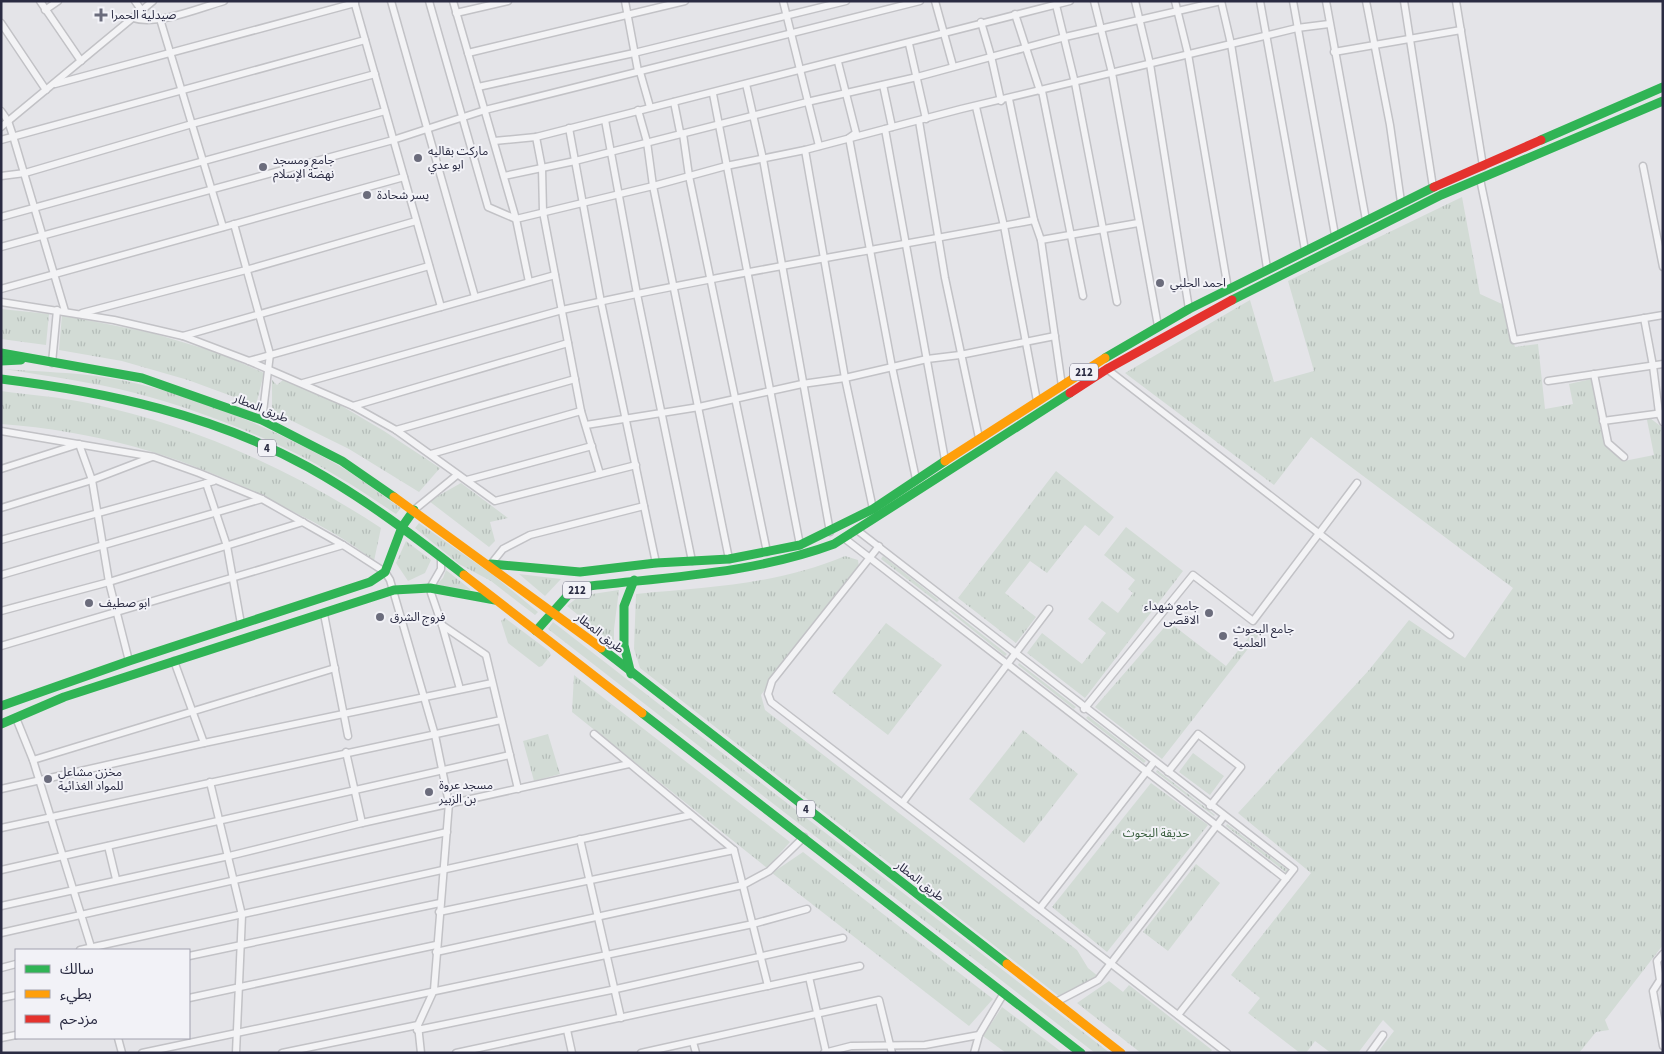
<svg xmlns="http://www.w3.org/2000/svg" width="1664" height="1054" font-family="'Source Sans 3','Noto Sans Arabic',sans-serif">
	<defs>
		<pattern id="grass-tufts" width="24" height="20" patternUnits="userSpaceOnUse" patternTransform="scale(1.25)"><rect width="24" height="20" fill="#d2dbd5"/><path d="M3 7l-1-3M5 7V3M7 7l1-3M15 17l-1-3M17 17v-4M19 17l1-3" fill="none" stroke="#b4bcb8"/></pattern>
	</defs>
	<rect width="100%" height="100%" fill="#e4e4e8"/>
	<g fill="url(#grass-tufts)">
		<path d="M1462,197L1480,294L1502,304L1515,347L1538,344L1545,409L1573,404L1569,384L1591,379L1605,445L1624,461L1654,455L1646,415L1663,428V945L1605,1020L1609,1030L1596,1032L1579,1053H1377L1394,1031L1383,1020L1358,1053H1331L1315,1041L1306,1053H1300L1248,1013L1260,998L1231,975L1311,873L1238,813L1369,670L1409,620L1465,658L1513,588L1311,437L1274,485L1125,373L1250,300L1274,382L1314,371L1288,281Z"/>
		<path d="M1,309L49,314L46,345L1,339Z"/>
		<path d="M62,315L152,333L219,353L264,373L256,405L188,380L122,361L59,350Z"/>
		<path d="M4,369C38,372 75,372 109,378C184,390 273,428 338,465C360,478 380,494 401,508L396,514C376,501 356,487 335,475C277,440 200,410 135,393C92,382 47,376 4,369Z"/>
		<path d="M272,380L277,385L283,380L330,399L384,431L440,468L419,492L349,449L272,411Z"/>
		<path d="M1,391C30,395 60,397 88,403C193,425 291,469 381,528L374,561C348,540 320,525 290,510C196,460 107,432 1,424Z"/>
		<path d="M1056,471L1114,517L1099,536L1085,525L1047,573L1030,561L1005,593L1036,617L1016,643L958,598Z"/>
		<path d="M461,483L508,518L490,522L495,541L489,547L429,501Z"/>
		<path d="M419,523L493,575L538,612L535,615L491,581L459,564L415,528Z"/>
		<path d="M1126,527L1183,571L1085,698L1027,653L1042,633L1082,664L1106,633L1088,619L1102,601L1118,613L1133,593L1128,589L1135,580L1104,555Z"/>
		<path d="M406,541L431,560L425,573L408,581L396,563Z"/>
		<path d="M845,556L858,560L859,567L761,695L765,710L1077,950L1088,968L1099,977L1060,997L640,668L634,649L636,594C710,587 775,585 845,556Z"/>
		<path d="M883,556L939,600L937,602L881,559Z"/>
		<path d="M446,570L470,589V590L435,586L443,578Z"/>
		<path d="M519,574L561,579L545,596Z"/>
		<path d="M619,590L614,629V644L567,606L579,596Z"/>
		<path d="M951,610L1007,654L1005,656L949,611Z"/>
		<path d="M505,618L549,651L551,655L542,666L539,667L508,643L501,621Z"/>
		<path d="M553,622L1110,1053H1095L548,629Z"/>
		<path d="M1169,622L1226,666L1256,628L1261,632L1162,759L1095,707Z"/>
		<path d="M886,623L942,665L888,735L832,692Z"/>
		<path d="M1019,663L1076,707L1074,709L1018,665Z"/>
		<path d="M574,675L790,842L767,868L572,712Z"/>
		<path d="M1088,716L1146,761L1144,763L1086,718Z"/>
		<path d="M1023,730L1078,774L1024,843L969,799Z"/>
		<path d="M548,734L560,774L534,781L523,741Z"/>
		<path d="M1193,753L1224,776L1210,795L1179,772Z"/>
		<path d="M1157,770L1215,815L1214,816L1156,772Z"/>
		<path d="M1151,783L1208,825L1107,952L1052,907Z"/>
		<path d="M1227,824L1289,871L1287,873L1226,826Z"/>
		<path d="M803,852L993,999L969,1026L772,873Z"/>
		<path d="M1196,864L1220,883L1168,951L1143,932Z"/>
		<path d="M1109,981L1123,992L1129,985L1212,1050L1210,1053H1141L1077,1003Z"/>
		<path d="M1002,1007L1063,1053H1006L983,1036Z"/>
	</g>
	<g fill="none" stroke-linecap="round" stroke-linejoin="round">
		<g stroke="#c2c2c6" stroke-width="9">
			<g id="street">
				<path d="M40,1L81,61"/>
				<path d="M135,1L142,11"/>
				<path d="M354,1L441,307"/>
				<path d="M391,1L475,297"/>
				<path d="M429,1L488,207L516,219L653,186L726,166L805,150L961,109L1231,44L1297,28L1329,24"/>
				<path d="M453,1L516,219L529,282"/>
				<path d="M625,1L638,71L640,72L650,107"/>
				<path d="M783,1L819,146"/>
				<path d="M935,1L953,66"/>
				<path d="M1094,1L1112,73L1158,326"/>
				<path d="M1135,1L1150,64L1189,309"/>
				<path d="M1175,1L1188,54L1228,289"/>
				<path d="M1221,1L1231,44L1267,268"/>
				<path d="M1260,1L1305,250"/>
				<path d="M1293,1L1335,235"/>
				<path d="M1326,1L1366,220"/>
				<path d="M1366,1L1390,125L1401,202"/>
				<path d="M1404,1L1433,187"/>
				<path d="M1456,1L1483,166"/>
				<path d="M1056,5L1075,83L1117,302"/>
				<path d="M45,10L58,1"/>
				<path d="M456,13L508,1"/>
				<path d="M1015,14L1040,91"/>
				<path d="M133,18C157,26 199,8 224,1"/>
				<path d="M160,19L223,227"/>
				<path d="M981,22L991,56L1001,101"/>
				<path d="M1,23L46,90"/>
				<path d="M909,44L926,119"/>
				<path d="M1334,52L1461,30"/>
				<path d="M468,53L685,1"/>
				<path d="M838,62L856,133L849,138L892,367L916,479"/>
				<path d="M55,84L355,3"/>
				<path d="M746,84L763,159L830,532"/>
				<path d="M883,85L892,127"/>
				<path d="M478,87L634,53L846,1"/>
				<path d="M1042,91L1083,296"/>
				<path d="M713,94L800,545"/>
				<path d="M1009,99L1034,220L1041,240L1062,386"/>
				<path d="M674,102L680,132L683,134L689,176L767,552"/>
				<path d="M976,107L1004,226L1037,401"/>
				<path d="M638,110L647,142L653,186L729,559"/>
				<path d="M1,111L8,121L13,136L65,311"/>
				<path d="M605,120L637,294L692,561"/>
				<path d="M919,121L945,278L979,438"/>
				<path d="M1,127L153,1"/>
				<path d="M569,128L601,302L656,563"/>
				<path d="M885,129L945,460"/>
				<path d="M536,137L542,168L543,212L581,411L600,474"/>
				<path d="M1,140L365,40"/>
				<path d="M494,141L536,137L1070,1"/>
				<path d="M805,150L845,378L873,509"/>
				<path d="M1643,166L1663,267"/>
				<path d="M1,176L25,173L192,124L375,74"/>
				<path d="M504,176L575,161L807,102L917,77L1065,37L1221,1"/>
				<path d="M1480,179L1514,340L1663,315"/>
				<path d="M1,217L385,111"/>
				<path d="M234,224L270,354L262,420"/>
				<path d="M1041,240L1138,223"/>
				<path d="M1,247L393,140L485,110L920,1"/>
				<path d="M1,289L404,177"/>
				<path d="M1,302L114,320L183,336L249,361L353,406L396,430L495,501L636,465"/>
				<path d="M82,313L246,270L416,221"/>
				<path d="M1644,318L1653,366L1659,413L1663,422"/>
				<path d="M183,336L429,266"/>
				<path d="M249,361L555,275"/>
				<path d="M52,363L57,310"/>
				<path d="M1107,369L1450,635"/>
				<path d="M1594,374L1608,443L1624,457"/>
				<path d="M1548,381L1663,364"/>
				<path d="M303,383L562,310C718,275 877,250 1034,220"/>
				<path d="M353,406L568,343"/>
				<path d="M1603,421L1663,413"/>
				<path d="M586,425L699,407L802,384L845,378L927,359L960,355L1055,336"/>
				<path d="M396,430L575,379"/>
				<path d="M1,431L154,457L199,473L262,499L343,545L385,572L390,580L435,735L449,803L434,990L418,1025L421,1053"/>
				<path d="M431,454L581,411"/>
				<path d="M1,469L79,444L92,480L109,582L129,661"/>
				<path d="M467,480L592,446"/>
				<path d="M206,483L227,546L241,624"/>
				<path d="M1,508L92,480L152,457"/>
				<path d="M414,510L457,475"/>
				<path d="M857,530L1294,869L1178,1015"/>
				<path d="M844,538L1286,879"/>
				<path d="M1,540L214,481"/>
				<path d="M879,546L772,681L768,694L771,702L1227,1053"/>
				<path d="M441,558V569L430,588L431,593L442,625L460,689"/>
				<path d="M491,564L503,549L530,535L644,506"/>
				<path d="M1,575L262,499"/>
				<path d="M1,611L109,582L303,522"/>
				<path d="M324,614L348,736"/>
				<path d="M442,625L486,655L518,789"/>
				<path d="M1,646L343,545"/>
				<path d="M174,661L204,743"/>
				<path d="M1084,709L1193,575L1253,621L1357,483"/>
				<path d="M16,718L33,760L92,950"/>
				<path d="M594,734L734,850L768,986"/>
				<path d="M346,752L362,823"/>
				<path d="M33,760L335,668"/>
				<path d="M1168,772L1198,734L1241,767L1210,806"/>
				<path d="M210,782L242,915L236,1053"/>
				<path d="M1,789L204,743L492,683"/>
				<path d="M903,802L1049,609"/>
				<path d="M1,828L501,720"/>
				<path d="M580,839L621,1018"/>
				<path d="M108,846L116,879"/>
				<path d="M1,870L510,755"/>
				<path d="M1,906L229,856L362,823L629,764"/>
				<path d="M1040,908L1154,762"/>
				<path d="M439,912L734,850"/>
				<path d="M1,933L447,832"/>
				<path d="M80,950L691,815"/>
				<path d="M436,952L743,885L769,871L804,837"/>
				<path d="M1663,954L1657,961L1660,980L1653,991L1663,1046"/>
				<path d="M189,956L440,903"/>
				<path d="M1,968L16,964"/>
				<path d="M809,977L826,1052"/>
				<path d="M1,998L16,995"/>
				<path d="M189,998L436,945"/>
				<path d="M1056,1002L1098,980L1224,816"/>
				<path d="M417,1030L616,989L843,938"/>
				<path d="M567,1030L572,1053"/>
				<path d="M1,1038L16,1035"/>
				<path d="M118,1038L122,1053"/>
				<path d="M693,1042L696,1053"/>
				<path d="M142,1053L753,924L807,909"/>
				<path d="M282,1053L418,1025"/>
				<path d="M456,1053L860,966"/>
				<path d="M641,1053L879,1000L892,1053"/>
				<path d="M824,1053L851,1046L925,1045L979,1035"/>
				<path d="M974,1053L979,1035L1004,993"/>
				<path d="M1370,1053L1383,1035"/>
			</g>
		</g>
		<use href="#street" stroke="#f3f3f5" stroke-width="6"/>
		<g stroke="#30b455" stroke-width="9">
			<path d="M1541,140L1663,87"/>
			<path d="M1232,300L1441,195L1663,101"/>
			<path d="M1,353L142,378L262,420L342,461L394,497"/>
			<path d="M1105,358L1189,309L1434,187"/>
			<path d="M1,361L21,360"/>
			<path d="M1,379C107,392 214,415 308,467C364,498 414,536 464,575"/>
			<path d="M491,564L580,572L656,563L729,559L800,545L873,509L945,461"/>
			<path d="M536,631L569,594L581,587C666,577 753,574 834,544L1070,393"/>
			<path d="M601,648L1007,964"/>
			<path d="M631,674L624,645V606L634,580"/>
			<path d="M1,706L129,661L370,582L385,572L402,527L414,510"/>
			<path d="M642,713L1081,1053"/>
			<path d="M1,724L64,697L394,590L430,588L495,600"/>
		</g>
		<g stroke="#ff9f0a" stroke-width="9">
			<path d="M945,461L1105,358"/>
			<path d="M394,497L601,648"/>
			<path d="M464,575L642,713"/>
			<path d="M1007,964L1121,1053"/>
		</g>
		<g stroke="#e5322d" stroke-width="9">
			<path d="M1434,187L1541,140"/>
			<path d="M1070,393L1107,369L1232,300"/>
		</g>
	</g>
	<g fill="#6b6c7c" stroke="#f2f2f7" stroke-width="2">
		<path d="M98.5 7.5h5v5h5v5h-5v5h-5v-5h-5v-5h5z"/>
		<circle cx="418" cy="158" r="5"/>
		<circle cx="263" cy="167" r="5"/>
		<circle cx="367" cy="195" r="5"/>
		<circle cx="1160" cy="283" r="5"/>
		<circle cx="89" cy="603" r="5"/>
		<circle cx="1209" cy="613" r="5"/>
		<circle cx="380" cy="617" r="5"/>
		<circle cx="1223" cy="636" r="5"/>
		<circle cx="48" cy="779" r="5"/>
		<circle cx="429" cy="792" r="5"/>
	</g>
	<g text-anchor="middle" stroke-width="4" stroke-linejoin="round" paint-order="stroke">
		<g fill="#f2f2f7" stroke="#666778" stroke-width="1">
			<rect x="1070" y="363.5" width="28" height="17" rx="4"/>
			<rect x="258" y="439.5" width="18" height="17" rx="4"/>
			<rect x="563" y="581.5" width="28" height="17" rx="4"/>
			<rect x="797" y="800.5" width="18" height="17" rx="4"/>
		</g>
		<g font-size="11" font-weight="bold" fill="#2a2b42">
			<text x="1084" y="376">212</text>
			<text x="267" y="452">4</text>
			<text x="577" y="594">212</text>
			<text x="806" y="813">4</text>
		</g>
		<g font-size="12" fill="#2a2b42" stroke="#f2f2f7" text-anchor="start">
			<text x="111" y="19">صيدلية الحمرا</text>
			<text x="428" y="155">ماركت بقاليه<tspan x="428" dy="14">ابو عدي</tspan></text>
			<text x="273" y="164">جامع ومسجد<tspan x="273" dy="14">نهضة الإسلام</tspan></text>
			<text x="377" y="199">يسر شحادة</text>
			<text x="1170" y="287">احمد الحلبي</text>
			<text x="99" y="607">ابو صطيف</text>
			<text x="1199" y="610" text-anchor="end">جامع شهداء<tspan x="1199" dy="14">الاقصى</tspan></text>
			<text x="390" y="621">فروج الشرق</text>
			<text x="1233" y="633">جامع البحوث<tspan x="1233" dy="14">العلمية</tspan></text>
			<text x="58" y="776">مخزن مشاعل<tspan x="58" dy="14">للمواد الغذائية</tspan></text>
			<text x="439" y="789">مسجد عروة<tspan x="439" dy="14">بن الزبير</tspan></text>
		</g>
		<g font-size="12" fill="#2a2b42" stroke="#f2f2f7">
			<text transform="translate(261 408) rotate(22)" y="4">طريق المطار</text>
			<text transform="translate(600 633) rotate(38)" y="4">طريق المطار</text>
			<text transform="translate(920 881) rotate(38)" y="4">طريق المطار</text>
		</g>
		<g font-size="12" fill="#385d3d" stroke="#f2f2f7">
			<text x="1156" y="837">حديقة البحوث</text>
		</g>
	</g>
	<rect width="1664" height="1054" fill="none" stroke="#2a2b42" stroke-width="5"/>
	<rect x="15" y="949" width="175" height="90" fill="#f2f2f7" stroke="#a2a2af"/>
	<rect x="25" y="965" width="25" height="8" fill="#30b455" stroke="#a2a2af"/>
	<text x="60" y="974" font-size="15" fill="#2a2b42">سالك</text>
	<rect x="25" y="990" width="25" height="8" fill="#ff9f0a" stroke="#a2a2af"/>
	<text x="60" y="999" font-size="15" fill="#2a2b42">بطيء</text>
	<rect x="25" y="1015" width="25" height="8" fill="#e5322d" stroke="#a2a2af"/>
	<text x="60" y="1024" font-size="15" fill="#2a2b42">مزدحم</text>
</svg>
